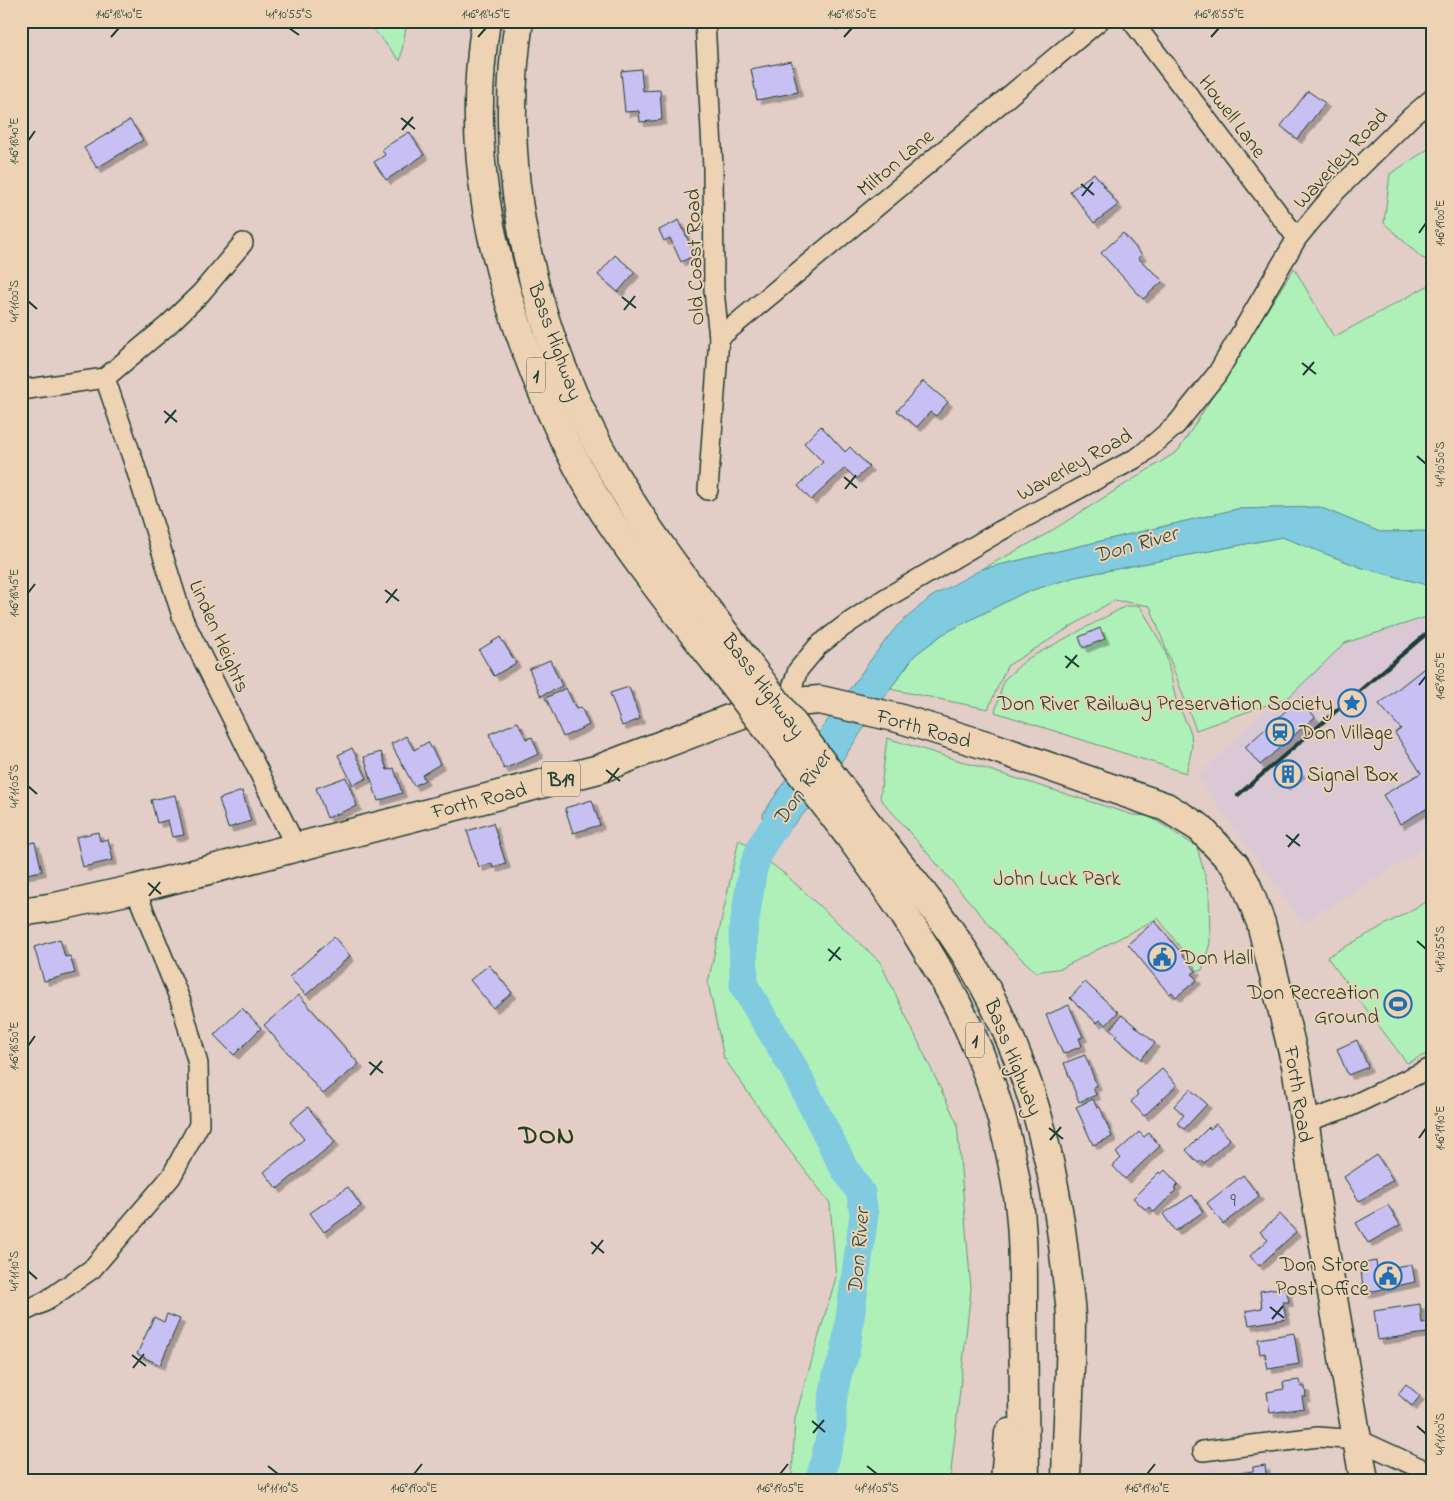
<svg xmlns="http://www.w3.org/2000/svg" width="1454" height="1501" font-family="'Indie Flower',sans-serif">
	<defs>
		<filter id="shadow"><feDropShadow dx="4.5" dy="4.5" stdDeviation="0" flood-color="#0004"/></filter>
	</defs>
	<rect width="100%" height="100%" fill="#e2cdc7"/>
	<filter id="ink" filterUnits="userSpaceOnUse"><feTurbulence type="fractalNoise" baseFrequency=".02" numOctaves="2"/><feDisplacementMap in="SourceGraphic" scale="10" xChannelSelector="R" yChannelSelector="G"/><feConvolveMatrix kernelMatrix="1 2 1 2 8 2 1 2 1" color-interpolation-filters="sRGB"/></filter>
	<g filter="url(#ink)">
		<g fill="#dac9d4">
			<path d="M1433,601V843L1303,923L1197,777L1347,629Z"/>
			<path d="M1216,1466L1219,1480H1192Z"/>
		</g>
		<g fill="#aff0b9" stroke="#679676">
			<path d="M367,21H407L400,61Z"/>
			<path d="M1433,146V261L1422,258L1384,223L1390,174Z"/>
			<path d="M1294,268L1334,337L1433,283V531L1380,532L1319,507L1237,509L982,569L1040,538L1178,451Z"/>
			<path d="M1282,537L1360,567L1427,585L1433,583V615L1345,643L1289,697L1196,730L1150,606L1114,600L1007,666L988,709L890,689L915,655L943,634L1023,593L1075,577Z"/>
			<path d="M1126,606H1140L1165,650L1176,700L1191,733L1192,748L1186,773L995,712L1004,680L1027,659Z"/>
			<path d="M887,738L1133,815L1149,816L1197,847L1209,891L1210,943L1202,970L1198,971L1158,918L1062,968L1036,972L1006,944L880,798Z"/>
			<path d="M739,839L786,875L880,962L957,1123L971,1289L950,1480H792L795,1418L836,1277L830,1203L780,1138L724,1058L708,983Z"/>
			<path d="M1433,898V1051L1407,1063L1327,957Z"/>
		</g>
		<path fill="#80cbe0" stroke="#59929b" d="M1319,507L1380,532L1433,531V583L1427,585L1360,567L1282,537L1075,577L1023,593L943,634L915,655L890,689L817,798L784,836L762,845L763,814L790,773L875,654L897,626L931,597L982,569L1237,509Z"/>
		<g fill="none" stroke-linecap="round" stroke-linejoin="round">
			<path stroke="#80cbe0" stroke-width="29" d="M784,812L762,845L753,868L743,932L744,986L793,1067L843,1166L861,1193L864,1215L845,1354L837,1375L832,1404V1430L820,1480"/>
		</g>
		<g fill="#c8c0f2" stroke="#1f3d34" filter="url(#shadow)">
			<path d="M825,21H835L833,26Z"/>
			<path d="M791,61L798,92L757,100L751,69Z"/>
			<path d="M641,69L643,91L660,90L662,120L640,122L639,111L625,112L621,71Z"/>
			<path d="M1308,91L1325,103L1297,139L1281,126Z"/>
			<path d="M130,120L143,140L97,168L84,148Z"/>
			<path d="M409,132L424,155L386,180L374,162L385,155L382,149Z"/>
			<path d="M1094,173L1118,205L1094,223L1070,191Z"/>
			<path d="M679,220L695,255L681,262L670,238L664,241L659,230Z"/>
			<path d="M1123,233L1142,255L1138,258L1163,281L1143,299L1101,253Z"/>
			<path d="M615,255L635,272L618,292L598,275Z"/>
			<path d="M923,381L948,402L936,416L930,412L917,427L897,411Z"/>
			<path d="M821,426L845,452L850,447L869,467L856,479L845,468L811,500L798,486L823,462L804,443Z"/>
			<path d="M1100,628L1105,639L1083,648L1079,637Z"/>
			<path d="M500,637L516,663L494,676L479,650Z"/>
			<path d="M550,660L562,686L541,696L529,669Z"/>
			<path d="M1433,661V805L1400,824L1383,795L1421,773L1395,733L1401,729L1379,704Z"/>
			<path d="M629,687L640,719L622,726L610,693Z"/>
			<path d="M566,688L576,709L581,707L589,725L563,737L546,698Z"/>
			<path d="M1299,699L1315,717L1260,765L1245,747Z"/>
			<path d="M518,722L526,739L532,737L539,754L504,769L489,734Z"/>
			<path d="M406,736L414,750L428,742L440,764L422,775L425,780L414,786L391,744Z"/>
			<path d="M352,748L367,778L353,785L338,755Z"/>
			<path d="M381,752L387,770L394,768L402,793L378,801L364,757Z"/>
			<path d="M1291,762L1301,773L1284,786L1275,774Z"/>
			<path d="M346,777L357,806L327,818L316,788Z"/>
			<path d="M242,791L251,821L228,828L219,799Z"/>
			<path d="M175,795L184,835L172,837L168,820L157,823L151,800Z"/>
			<path d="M592,800L600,825L573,833L565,808Z"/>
			<path d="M493,823L506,864L493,868L492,863L479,867L467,831Z"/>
			<path d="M98,832L100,841L108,839L113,860L83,867L76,837Z"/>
			<path d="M35,842L42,871L21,875V845Z"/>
			<path d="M1155,921L1196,971L1192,974L1197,980L1176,997L1172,992L1169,994L1128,944Z"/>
			<path d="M334,937L350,956L306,995L289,977Z"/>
			<path d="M60,939L65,957L70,956L75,973L44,981L34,947Z"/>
			<path d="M489,965L512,993L493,1008L470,980Z"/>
			<path d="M1085,982L1118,1012L1106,1025L1100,1020L1097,1023L1070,998Z"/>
			<path d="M299,995L359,1064L323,1094L264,1025Z"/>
			<path d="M1069,1005L1083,1037L1079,1038L1082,1046L1063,1054L1046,1015Z"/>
			<path d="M242,1008L261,1028L234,1055L214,1035Z"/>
			<path d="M1122,1015L1155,1043L1141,1059L1115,1037L1117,1035L1110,1029Z"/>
			<path d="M1357,1040L1368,1067L1348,1075L1337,1049Z"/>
			<path d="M1085,1055L1097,1086L1093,1087L1096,1095L1079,1102L1064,1063Z"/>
			<path d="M1162,1069L1177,1085L1144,1116L1131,1102L1138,1094L1136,1092Z"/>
			<path d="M1190,1089L1207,1104L1184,1129L1177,1123L1184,1115L1174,1106Z"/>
			<path d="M1093,1099L1097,1108L1100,1107L1112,1137L1093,1145L1076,1107Z"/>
			<path d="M308,1107L335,1142L277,1189L264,1172L304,1139L290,1122Z"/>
			<path d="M1216,1124L1230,1139L1204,1163L1201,1160L1198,1163L1186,1150L1209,1127L1210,1129Z"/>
			<path d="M1139,1132L1144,1137L1149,1133L1160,1146L1125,1179L1113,1166L1121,1158L1116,1153Z"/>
			<path d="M1377,1155L1393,1180L1359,1201L1344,1177Z"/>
			<path d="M1165,1170L1178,1184L1174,1188L1176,1190L1154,1212L1149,1207L1146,1210L1133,1198L1159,1172L1161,1174Z"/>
			<path d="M1243,1175L1259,1196L1223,1224L1207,1203Z"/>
			<path d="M348,1187L361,1206L324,1232L310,1213Z"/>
			<path d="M1192,1195L1203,1212L1175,1231L1163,1214Z"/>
			<path d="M1388,1205L1400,1225L1368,1243L1356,1223Z"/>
			<path d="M1280,1214L1296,1232L1259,1266L1250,1256L1268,1240L1260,1232Z"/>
			<path d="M1376,1261L1377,1270L1412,1264L1415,1282L1364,1293L1360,1264Z"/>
			<path d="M1286,1287L1289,1302H1283L1286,1319L1249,1325L1246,1311L1262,1308L1260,1291Z"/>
			<path d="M1420,1304L1422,1324L1433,1322V1332L1378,1340L1374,1311Z"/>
			<path d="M167,1314L180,1319L160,1365L137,1354L154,1317L164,1322Z"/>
			<path d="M1294,1333L1299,1364L1268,1369L1265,1353L1260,1354L1258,1339Z"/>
			<path d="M1300,1380L1301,1387H1305L1306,1397H1302L1304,1408L1270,1413L1267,1392L1284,1389L1283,1382Z"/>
			<path d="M1406,1384L1420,1396L1412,1406L1398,1394Z"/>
			<path d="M1265,1465L1267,1480H1234L1233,1474L1253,1471V1467Z"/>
		</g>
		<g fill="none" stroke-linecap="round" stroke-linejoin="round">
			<g stroke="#1f3d34" stroke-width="22">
				<g id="minor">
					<path d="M705,21L713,167L714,290L719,338L708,490"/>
					<path d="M1132,21L1297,238"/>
					<path d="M719,338L1099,21"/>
					<path d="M105,378L134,463L183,619L296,847"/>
					<path d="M21,390L105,378L168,325L201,293L243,243"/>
					<path d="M792,702L790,693L798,670L818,646L844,626L886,598L1000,531L1140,456L1176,425L1217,374L1297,238L1336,191L1411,117L1433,98"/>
					<path d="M1305,1122L1349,1107L1433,1067"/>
					<path d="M21,1313L46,1301L92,1269L171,1177L199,1125L198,1064L181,1002L135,889"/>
					<path d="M1203,1451L1318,1437L1359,1440L1433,1474"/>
				</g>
			</g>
			<g stroke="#1f3d34" stroke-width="31">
				<path id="primary" d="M21,912L55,907L135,889L599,769L768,704L820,700L898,718L992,747L1166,807L1200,828L1235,865L1246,884L1261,923L1296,1065L1315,1193L1364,1480"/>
			</g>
			<g stroke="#1f3d34" stroke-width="31">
				<g id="motorway">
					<path d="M486,21C466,149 489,258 536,376C555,423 577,469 604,512C642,570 686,624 729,679"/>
					<path d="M519,21C495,177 534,336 613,472C652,540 702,602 748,664"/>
					<path d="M868,824C909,876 953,928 985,987C1031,1072 1053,1158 1064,1253C1066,1274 1070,1296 1071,1317C1071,1371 1067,1426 1066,1480"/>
					<path d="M850,837C932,950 995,1047 1017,1189C1024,1231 1023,1274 1023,1317C1024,1371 1024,1425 1025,1480"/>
					<path d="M1005,1480L1009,1433"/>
				</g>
			</g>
			<use href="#minor" stroke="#edd2b4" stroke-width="19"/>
			<use href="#primary" stroke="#edd2b4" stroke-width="28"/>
			<use href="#motorway" stroke="#edd2b4" stroke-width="28"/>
			<path stroke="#1f3d34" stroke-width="4" d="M1238,795L1433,628"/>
			<g stroke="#1f3d34" stroke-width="31" stroke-linecap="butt">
				<g id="motorway-bridge">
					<path d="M748,664L868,824"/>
					<path d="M729,679L850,837"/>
				</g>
			</g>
			<use href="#motorway-bridge" stroke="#edd2b4" stroke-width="28"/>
		</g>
	</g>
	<path fill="none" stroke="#1f3d34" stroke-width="2" d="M289,28L299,35M111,37L119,28M478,37L486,28M844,37L852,28M1211,37L1219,28M401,118L415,129M402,130L413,117M28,141L35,131M1081,184L1094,195M1082,196L1093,182M1419,233L1426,223M622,297L636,308M28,301L37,309M624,310L635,296M1302,363L1316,374M1303,375L1314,362M164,411L177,422M165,423L176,410M1417,456L1426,464M844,477L857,488M845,489L856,475M385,590L399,601M28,593L35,584M386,603L397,589M1065,656L1079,667M1066,668L1077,655M1419,685L1426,676M606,770L620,781M608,782L619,768M28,786L37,794M1286,835L1300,846M1288,847L1299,834M148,883L161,894M149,896L160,882M1417,941L1426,949M828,949L841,960M829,961L840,947M28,1046L35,1036M369,1062L383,1073M370,1075L382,1061M1049,1128L1063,1139M1419,1138L1426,1128M1050,1140L1061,1127M591,1242L604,1253M592,1254L603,1240M28,1271L37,1279M1270,1307L1284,1318M1272,1319L1283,1306M132,1355L146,1366M133,1368L144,1354M812,1421L825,1432M1417,1426L1426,1434M813,1433L824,1420M268,1466L278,1474M867,1466L877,1474M414,1474L422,1464M780,1474L788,1464M1147,1474L1155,1464"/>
	<defs>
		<g id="sight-ring" transform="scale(1.4375)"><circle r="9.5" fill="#edd2b4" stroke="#1f6fb2" stroke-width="1.5"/><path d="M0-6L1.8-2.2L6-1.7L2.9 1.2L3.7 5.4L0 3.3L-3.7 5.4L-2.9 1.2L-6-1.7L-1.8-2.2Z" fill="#1f6fb2"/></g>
		<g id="station-ring" transform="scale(1.4375)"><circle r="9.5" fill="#edd2b4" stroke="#1f6fb2" stroke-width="1.5"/><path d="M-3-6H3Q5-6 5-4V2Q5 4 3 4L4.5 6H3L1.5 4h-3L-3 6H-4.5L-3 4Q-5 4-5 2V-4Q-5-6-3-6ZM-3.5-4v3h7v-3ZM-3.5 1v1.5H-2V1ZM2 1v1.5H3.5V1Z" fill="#1f6fb2"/></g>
		<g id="building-ring" transform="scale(1.4375)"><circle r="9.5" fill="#edd2b4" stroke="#1f6fb2" stroke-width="1.5"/><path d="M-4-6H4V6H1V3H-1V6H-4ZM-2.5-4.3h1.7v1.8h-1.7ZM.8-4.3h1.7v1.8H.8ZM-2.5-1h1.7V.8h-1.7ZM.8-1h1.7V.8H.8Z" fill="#1f6fb2"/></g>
		<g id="civic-ring" transform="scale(1.4375)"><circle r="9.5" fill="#edd2b4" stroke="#1f6fb2" stroke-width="1.5"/><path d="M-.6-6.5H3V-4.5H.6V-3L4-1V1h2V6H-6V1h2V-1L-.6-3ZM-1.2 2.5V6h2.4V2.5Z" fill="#1f6fb2"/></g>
		<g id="stadium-ring" transform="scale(1.4375)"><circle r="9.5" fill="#edd2b4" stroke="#1f6fb2" stroke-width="1.5"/><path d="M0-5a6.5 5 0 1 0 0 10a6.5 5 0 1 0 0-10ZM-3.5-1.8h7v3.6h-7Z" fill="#1f6fb2"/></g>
	</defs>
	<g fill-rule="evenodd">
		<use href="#sight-ring" x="1352" y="703"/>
		<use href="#station-ring" x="1280" y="732"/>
		<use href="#building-ring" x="1288" y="774"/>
		<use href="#civic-ring" x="1162" y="957"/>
		<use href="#stadium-ring" x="1398" y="1004"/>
		<use href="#civic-ring" x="1388" y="1276"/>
	</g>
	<g text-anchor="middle" stroke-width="4" stroke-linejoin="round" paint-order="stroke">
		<g font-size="19" fill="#495e64">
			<text x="1233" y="1206">9</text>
		</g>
		<g fill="#edd2b4" stroke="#5d6a5a" stroke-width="1">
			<rect x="527" y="357.5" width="18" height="35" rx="4"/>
			<rect x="542" y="761.5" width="38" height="35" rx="4"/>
			<rect x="966" y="1022.5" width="18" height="35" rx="4"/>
		</g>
		<g font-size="20" font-weight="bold" fill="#1f3d34">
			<text x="536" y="382">1</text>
			<text x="561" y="786">B19</text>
			<text x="975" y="1047">1</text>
		</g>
		<g font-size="21" fill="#1f3d34" stroke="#edd2b4">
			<text transform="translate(1233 116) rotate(53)" y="7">Howell Lane</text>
			<text transform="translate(1340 158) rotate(-47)" y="7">Waverley Road</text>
			<text transform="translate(895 162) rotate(-40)" y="7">Milton Lane</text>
			<text transform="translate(694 257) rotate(-92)" y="7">Old Coast Road</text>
			<text transform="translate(556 341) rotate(70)" y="7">Bass Highway</text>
			<text transform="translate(1074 464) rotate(-29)" y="7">Waverley Road</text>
			<text transform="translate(220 636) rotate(66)" y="7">Linden Heights</text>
			<text transform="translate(764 685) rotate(53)" y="7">Bass Highway</text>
			<text transform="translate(924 728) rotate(16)" y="7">Forth Road</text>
			<text transform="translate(479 800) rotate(-14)" y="7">Forth Road</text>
			<text transform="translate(1014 1057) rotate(68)" y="7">Bass Highway</text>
			<text transform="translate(1299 1094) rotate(81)" y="7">Forth Road</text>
		</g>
		<g font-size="21" fill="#1f3d34" stroke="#edd2b4" text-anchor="end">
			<text x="1333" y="710">Don River Railway Preservation Society</text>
			<text x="1299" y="739" text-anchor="start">Don Village</text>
			<text x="1307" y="781" text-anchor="start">Signal Box</text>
			<text x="1181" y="964" text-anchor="start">Don Hall</text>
			<text x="1379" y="999">Don Recreation<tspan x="1379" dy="24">Ground</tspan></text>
			<text x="1369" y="1271">Don Store<tspan x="1369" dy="24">Post Office</tspan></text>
		</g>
		<g font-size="21" fill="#26463b" stroke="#edd2b4">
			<text x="1057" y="885">John Luck Park</text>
		</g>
		<g font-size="22" font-style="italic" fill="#294b45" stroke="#edd2b4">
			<text transform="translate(1135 543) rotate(-16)" y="8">Don River</text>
			<text transform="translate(801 787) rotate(-55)" y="8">Don River</text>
			<text transform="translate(857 1251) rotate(-85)" y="8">Don River</text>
		</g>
		<g font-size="26" font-weight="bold" letter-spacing="1" fill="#1f3d34" stroke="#edd2b4">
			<text x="547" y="1143">DON</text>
		</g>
	</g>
	<rect width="1454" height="1501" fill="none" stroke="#edd2b4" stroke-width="55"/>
	<rect x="28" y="28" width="1398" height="1446" fill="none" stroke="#1f3d34" stroke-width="2"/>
	<g font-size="12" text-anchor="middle" fill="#1f3d34">
		<text x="119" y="18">146°18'40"E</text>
		<text x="289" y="18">41°10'55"S</text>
		<text x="486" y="18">146°18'45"E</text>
		<text x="852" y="18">146°18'50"E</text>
		<text x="1219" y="18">146°18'55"E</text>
		<text transform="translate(14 141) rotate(-90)" y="4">146°18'40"E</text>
		<text transform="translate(1440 223) rotate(-90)" y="4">146°19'00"E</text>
		<text transform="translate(14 301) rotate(-90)" y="4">41°11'00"S</text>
		<text transform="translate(1440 464) rotate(-90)" y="4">41°10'50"S</text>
		<text transform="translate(14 593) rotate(-90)" y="4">146°18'45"E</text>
		<text transform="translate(1440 676) rotate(-90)" y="4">146°19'05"E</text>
		<text transform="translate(14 786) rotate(-90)" y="4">41°11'05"S</text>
		<text transform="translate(1440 949) rotate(-90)" y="4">41°10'55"S</text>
		<text transform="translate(14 1046) rotate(-90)" y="4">146°18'50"E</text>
		<text transform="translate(1440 1128) rotate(-90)" y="4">146°19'10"E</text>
		<text transform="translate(14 1271) rotate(-90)" y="4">41°11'10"S</text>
		<text transform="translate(1440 1434) rotate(-90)" y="4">41°11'00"S</text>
		<text x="278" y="1492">41°11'10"S</text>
		<text x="414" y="1492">146°19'00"E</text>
		<text x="780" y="1492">146°19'05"E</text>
		<text x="877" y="1492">41°11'05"S</text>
		<text x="1147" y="1492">146°19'10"E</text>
	</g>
</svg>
